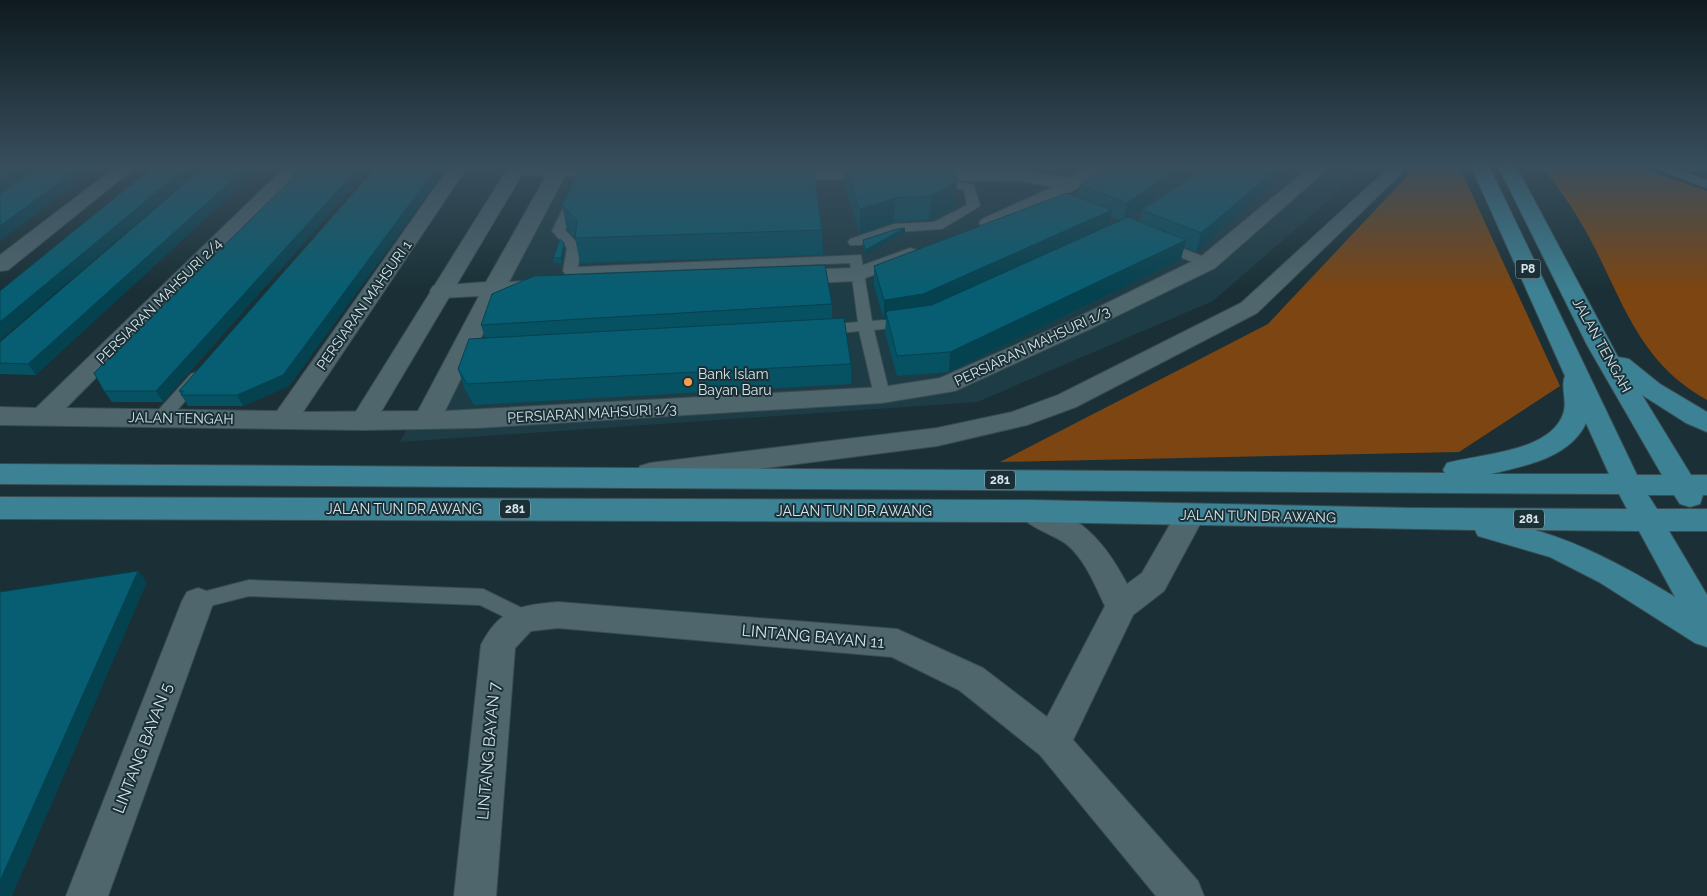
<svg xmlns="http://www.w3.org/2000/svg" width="1707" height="896" font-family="Raleway,sans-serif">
	<rect width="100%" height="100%" fill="#1a3036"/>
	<path fill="#1e3c45" d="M549,166H1365L1349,183L1213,301L977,402L400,442Z"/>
	<g fill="#7d4511">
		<path d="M1407,166H1459L1560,386L1459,452L1000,462L1268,324L1409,174Z"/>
		<path d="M1542,166H1635L1707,191V400C1632,358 1621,290 1581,223C1570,203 1555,185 1542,166Z"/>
	</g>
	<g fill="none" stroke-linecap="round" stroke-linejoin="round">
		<g stroke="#3a4c52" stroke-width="2">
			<g id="service">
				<path d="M1649,166H1666L1707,180V188Z"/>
				<path d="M934,176L974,185L980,206L942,229L896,232L860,245H850L848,242L850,239L894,224L934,222L967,205L964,190L930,183L928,180Z"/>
				<path d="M575,192L581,196L565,230L581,247L578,267L861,255L872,321L909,318L916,322L909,326L874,330L890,395L888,399H876L874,395L859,331L823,335L815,330L823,325L858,322L850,263L565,274L563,271L567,248L552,231L569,196Z"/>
				<path d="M1161,240L1212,260L1214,263L1207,267L1202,266L1156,247L1154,244Z"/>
				<path d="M197,372L203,374L205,377L203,380L167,422H155L153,418L155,414L191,374Z"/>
				<path d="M249,580L483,589L530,612L534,618L530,624L523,626L480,605L249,596L198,609L191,607L188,601L191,595Z"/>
			</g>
		</g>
		<g stroke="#3a4c52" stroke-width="2">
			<g id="minor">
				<path d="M117,166H137L8,270L0,271V255Z"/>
				<path d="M286,166H305L66,408L277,411L450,166H468L303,412L418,411L479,296L441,298L433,296L430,291L433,286L486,282L546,176L508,174L506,170L510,166H616L622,167L624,171L622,175L615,177L565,176L509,282L541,280L549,282L552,287L549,292L502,295L445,411L882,387L940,378L1072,320L1199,258L1311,166H1331L1215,268L1088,330L955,391L882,403L477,428L363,430L0,425V407L36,408Z"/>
				<path d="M1088,166H1110L1107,170L1054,202L989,229L982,227L979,223L982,219L1053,187L1018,181L776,179L769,177L767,173L769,169L776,167L1018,169L1068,178Z"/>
				<path d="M1384,166H1402L1403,172L1257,313L1076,407L1027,425L937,446L650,483L640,480L636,473L640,466L650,463L937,428L1012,412L1058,395L1241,303L1385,171Z"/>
				<path d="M910,248L917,250L921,254L917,258L858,281L789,284L781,282L778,277L781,272L789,270L855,268Z"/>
				<path d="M1031,500C1080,515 1104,540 1127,584L1142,573L1180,507L1190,504L1200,507L1205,515L1164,591L1133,615L1073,740L1198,881L1204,896H1156L1040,755L959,690L892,657L558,628L531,631L515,648L496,896H454L481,645C499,609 520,605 558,602L897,629L983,668L1047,717L1105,606C1094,583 1085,559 1065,543C1050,533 1025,526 1016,511L1021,503Z"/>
				<path d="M198,588L209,592L214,601L108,896H66L182,601L187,592Z"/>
			</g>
		</g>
		<g stroke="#3a4c52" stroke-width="2">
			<path id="tertiary" d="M509,166H527L372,427L363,430L354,427L350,421Z"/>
		</g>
		<g stroke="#3a4c52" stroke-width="2">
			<path id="primary" d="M1471,166H1489L1637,475H1662L1587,345L1498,166H1516L1618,357L1629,359L1660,384L1707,412V432L1686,423L1642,395L1691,475H1707V495H1703L1700,504L1690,507L1680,504L1674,495H1648L1657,509H1707V531H1669L1707,595V647L1695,643L1599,582L1550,557L1478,536L1475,530L1031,522L0,519V497L1031,500L1411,508L1627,509L1619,494L0,484V464L1445,473L1443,470L1447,463C1480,454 1550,452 1563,414C1568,402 1560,387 1565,376ZM1586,423L1609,474H1491C1524,466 1570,458 1586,423ZM1535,530L1639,531L1675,597C1629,569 1586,545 1535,530Z"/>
		</g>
		<use href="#service" fill="#4f666d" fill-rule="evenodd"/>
		<use href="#minor" fill="#4f666d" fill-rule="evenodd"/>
		<use href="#tertiary" fill="#4f666d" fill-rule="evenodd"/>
		<use href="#primary" fill="#3d8294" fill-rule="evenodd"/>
	</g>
	<g fill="#065162" fill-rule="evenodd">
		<path d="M205,166L36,375L0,374V342Z"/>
		<path d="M294,166H372L163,402H112L104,391L294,177L291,169Z"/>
		<path d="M377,166H448L289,386L243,406H188L179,391Z"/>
		<path d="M838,166H953L955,206L929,220L894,222L860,234L844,185V166Z"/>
		<path d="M1108,166H1202L1129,218L1139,222L1142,210L1207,166H1294L1196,252L1184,247L1181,259L949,372L897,376L885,333L886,319L884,320L874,286V266L1078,197L1080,185ZM1111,217L1120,221L1109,226Z"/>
		<path d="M1682,166H1707V174L1687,171Z"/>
		<path d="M562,205L822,230L823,255L580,263L575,238L567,230Z"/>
		<path d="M905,228V233L865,255L863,245V240Z"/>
		<path d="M565,249L562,263H554L553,258Z"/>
		<path d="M832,304V318L851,364V384L474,405L465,390L458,369L485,338L481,325Z"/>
	</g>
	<g fill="#054250">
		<path d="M22,166H42L0,195V180Z"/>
		<path d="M82,166H100L0,241V226Z"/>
		<path d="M188,166H204L0,340V322Z"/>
		<path d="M248,166H263L36,375L28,364Z"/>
		<path d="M360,166H372L163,402L156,391Z"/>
		<path d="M438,166H448L289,386L243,406L237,395Z"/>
		<path d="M1181,166H1202L1123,222L1127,203Z"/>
		<path d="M1280,166H1294L1196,252L1201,233Z"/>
		<path d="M957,182L955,206L929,220L931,196Z"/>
		<path d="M895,198L894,222L860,234V209Z"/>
		<path d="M1112,210L1108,229L921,314L886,313V319L884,320V300Z"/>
		<path d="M905,228V233L865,255V250Z"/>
		<path d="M1186,240L1181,259L949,372L950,352Z"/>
		<path d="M564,243L565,249L562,263L561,258Z"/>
		<path d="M138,571L147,582L12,896H0V881Z"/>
	</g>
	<g fill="#075e72" stroke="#054250">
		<path d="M0,166H22L0,180Z"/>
		<path d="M42,166H82L0,226V194Z"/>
		<path d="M154,166H188L0,322V291Z"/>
		<path d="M205,166H248L28,364L0,363V342Z"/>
		<path d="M294,166H360L156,391H104L94,373L296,175L291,169Z"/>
		<path d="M377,166H438L283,375L237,395H181L183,391H179Z"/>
		<path d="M581,166H813L822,230L575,238L577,221L562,205Z"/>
		<path d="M845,166H953L957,182L931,196L895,198L860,209Z"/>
		<path d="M1108,166H1181L1127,203L1080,185Z"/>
		<path d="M1207,166H1280L1201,233L1142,210Z"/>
		<path d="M1067,193L1112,210L923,294L884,300L874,266Z"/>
		<path d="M1128,217L1186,240L950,352L897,356L886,313L888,311L932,305Z"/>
		<path d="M905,228L865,250L863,240L897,229Z"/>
		<path d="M560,239L564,243L561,258H553Z"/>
		<path d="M825,265L832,304L481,325L492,294L534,276Z"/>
		<path d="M844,318L851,364L467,384L458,369L469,339Z"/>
		<path d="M138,571L0,881V592Z"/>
	</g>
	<linearGradient id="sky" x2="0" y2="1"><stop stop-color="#0e1a1e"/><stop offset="0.57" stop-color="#384e5d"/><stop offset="1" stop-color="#384e5d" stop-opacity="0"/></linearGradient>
	<rect width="1707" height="291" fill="url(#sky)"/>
	<circle fill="#fb9e50" stroke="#1a3036" stroke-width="2" cx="688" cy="382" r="5"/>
	<g text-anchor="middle" stroke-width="4" stroke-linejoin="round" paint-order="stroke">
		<g fill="#1a3036" stroke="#9eaeb3" stroke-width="1">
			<rect x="1515.5" y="259.5" width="25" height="19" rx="4"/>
			<rect x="985" y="470.5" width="30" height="19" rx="4"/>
			<rect x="500" y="499.5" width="30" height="19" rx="4"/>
			<rect x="1514" y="509.5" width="30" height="19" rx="4"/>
		</g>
		<g font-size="12" font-weight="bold" fill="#d7e4e9">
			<text x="1528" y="273">P8</text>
			<text x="1000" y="484">281</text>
			<text x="515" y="513">281</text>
			<text x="1529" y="523">281</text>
		</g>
		<g font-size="14" fill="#d7e4e9" stroke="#1a3036">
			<text transform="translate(159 301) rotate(-45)" y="5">PERSIARAN MAHSURI 2/4</text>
			<text transform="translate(364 305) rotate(-55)" y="5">PERSIARAN MAHSURI 1</text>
			<text transform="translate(1602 345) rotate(61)" y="5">JALAN TENGAH</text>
			<text transform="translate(1032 346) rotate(-25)" y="5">PERSIARAN MAHSURI 1/3</text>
			<text transform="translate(592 413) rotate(-3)" y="5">PERSIARAN MAHSURI 1/3</text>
			<text transform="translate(181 418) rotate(1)" y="5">JALAN TENGAH</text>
			<text x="404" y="514">JALAN TUN DR AWANG</text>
			<text x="854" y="516">JALAN TUN DR AWANG</text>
			<text transform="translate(1258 516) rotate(1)" y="5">JALAN TUN DR AWANG</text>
		</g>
		<g font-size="14" fill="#d7e4e9" stroke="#1a3036" text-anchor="start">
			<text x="698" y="379">Bank Islam<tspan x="698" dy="16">Bayan Baru</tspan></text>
		</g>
		<g font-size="16" fill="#d7e4e9" stroke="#1a3036">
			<text transform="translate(813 636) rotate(5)" y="6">LINTANG BAYAN 11</text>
			<text transform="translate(142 748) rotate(-69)" y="6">LINTANG BAYAN 5</text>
			<text transform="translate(488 751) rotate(-85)" y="6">LINTANG BAYAN 7</text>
		</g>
	</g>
</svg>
